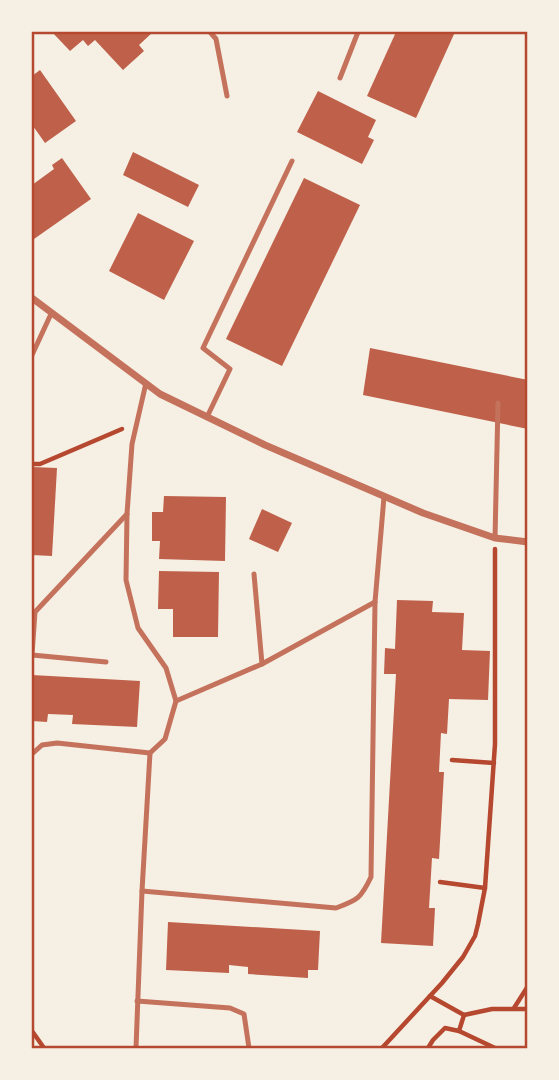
<svg xmlns="http://www.w3.org/2000/svg" width="559" height="1080" font-family="'Golos Text',sans-serif">
	<rect width="100%" height="100%" fill="#f6efe4"/>
	<g fill="#bf614a">
		<path d="M52,32H153L139,45L144,51L123,70L95,40L88,46L83,40L70,51Z"/>
		<path d="M396,32H455L416,118L367,96Z"/>
		<path d="M40,70L76,121L45,143L33,126L32,127V76Z"/>
		<path d="M318,91L376,120L368,137L374,140L362,164L297,132Z"/>
		<path d="M133,152L199,185L188,207L123,175Z"/>
		<path d="M62,158L91,199L34,239L32,235V185L54,169L52,165Z"/>
		<path d="M304,178L360,205L282,366L226,339Z"/>
		<path d="M138,213L194,241L164,300L109,271Z"/>
		<path d="M370,348L528,380V429L363,395Z"/>
		<path d="M32,467L57,468L52,556L32,555Z"/>
		<path d="M164,496L226,497L225,561L159,559L160,541H152V512H163Z"/>
		<path d="M262,509L292,523L278,552L249,539Z"/>
		<path d="M159,571L219,572L218,637H173V609H158Z"/>
		<path d="M397,600L433,601L432,612L464,613L462,650L490,651L488,700L449,699L447,734L441,733L439,772H444L439,859L432,858L429,908H435L433,946L381,943L396,674H384L385,648L395,649Z"/>
		<path d="M32,675L140,681L137,727L72,724L73,715L48,714L47,722L32,721Z"/>
		<path d="M168,922L320,931L318,970H308V978L248,974V967L229,965V973L166,970Z"/>
	</g>
	<g fill="none" stroke-linecap="round" stroke-linejoin="round">
		<g stroke="#b5482f" stroke-width="4.5">
			<path d="M32,464H40L122,429"/>
			<path d="M452,760L494,763"/>
			<path d="M440,882L485,888"/>
			<path d="M430,996L464,1015L492,1009H528"/>
			<path d="M514,1008L528,986"/>
			<path d="M464,1015L459,1031L495,1048"/>
			<path d="M32,1031L44,1048"/>
			<path d="M382,1048L442,983L463,957L475,936L478,924L485,888L495,744V549"/>
			<path d="M428,1048L433,1040L445,1028L459,1031"/>
		</g>
		<g stroke="#c5725c" stroke-width="5">
			<path d="M210,32L216,39L227,96"/>
			<path d="M340,78L358,32"/>
			<path d="M32,355L51,314"/>
			<path d="M146,383L132,444L127,514L126,580L138,628L166,668L176,701L165,739L150,753"/>
			<path d="M207,417L230,369L203,348L292,161"/>
			<path d="M495,538L498,403"/>
			<path d="M254,574L262,664"/>
			<path d="M106,662L32,655L35,612L127,514"/>
			<path d="M176,701L262,664L375,602"/>
			<path d="M32,754L42,745L57,743L150,753"/>
			<path d="M142,891L336,908C358,900 361,898 371,877L375,602L384,497"/>
			<path d="M137,1001L230,1008L244,1014L249,1048"/>
			<path d="M136,1048L142,891L150,753"/>
		</g>
		<path stroke="#c5725c" stroke-width="7" d="M32,298L160,394L265,445L423,513L495,538L528,542"/>
	</g>
	<rect width="559" height="1080" fill="none" stroke="#f6efe4" stroke-width="66"/>
	<rect x="33" y="33" width="493" height="1014" fill="none" stroke="#b5482f" stroke-width="2.5"/>
</svg>
